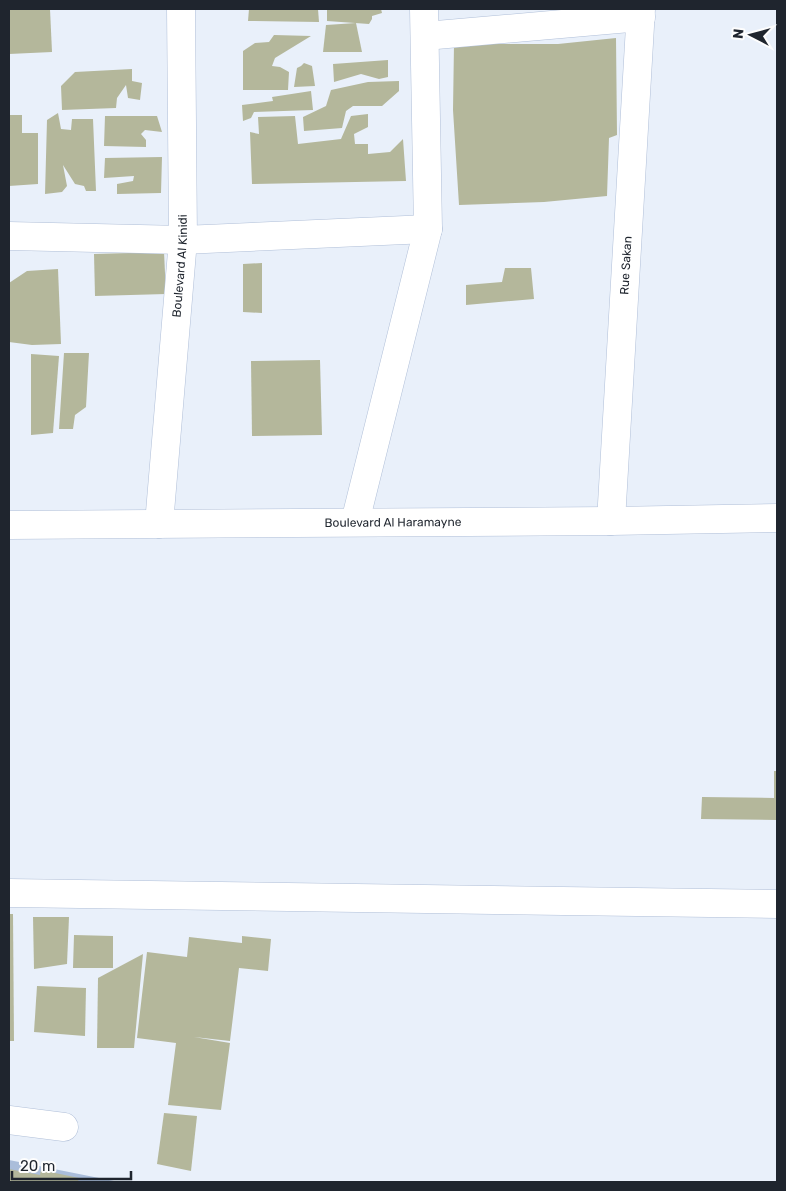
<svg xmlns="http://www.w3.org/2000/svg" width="786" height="1191" font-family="Rubik,sans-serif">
	<rect width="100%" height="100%" fill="#e9f0fa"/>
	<path fill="#aabdda" d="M9,1160L119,1182H9Z"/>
	<g fill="#b4b79b">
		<path d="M9,9H50L52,52L9,54Z"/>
		<path d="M249,9H318L319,22L248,21Z"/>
		<path d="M327,9H381L382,13L372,16V19L369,24L327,21Z"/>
		<path d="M356,23L362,52H323L326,25Z"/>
		<path d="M274,35L311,36L275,58L272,66L280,67L289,72L288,90H243V51L255,43L269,42Z"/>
		<path d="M616,38L617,135L609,138L607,196L544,202L459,205L453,110L454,44H558Z"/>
		<path d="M388,60V77L379,79L361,74L334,82L333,64Z"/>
		<path d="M304,63L312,66L315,86L294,87L297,68L301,66Z"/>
		<path d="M132,69V81L142,83L140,100L128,98L126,85L117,98L116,108L62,110L61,86L75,72Z"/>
		<path d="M399,81V91L382,106H353L346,111L342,128L304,131L303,117L326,106L331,90L368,82Z"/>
		<path d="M311,91L313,110L254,112L251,118L243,121L242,105L273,101L272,97Z"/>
		<path d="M58,113L61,129L71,130L72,119H93L96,191H86L84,186L75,184L63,165L67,186L62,192L45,194L47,120Z"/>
		<path d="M368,114V127L354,134L355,144H368V154L390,152L403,139L406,181L252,184L250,132L259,134L258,117L295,116L298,144L341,139L351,116Z"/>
		<path d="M9,115H22V133H38V184L9,186Z"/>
		<path d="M105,116H157L162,132L145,130L141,134L146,140V147L104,146Z"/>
		<path d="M162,157L161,193L117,194V184L133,181L134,176L104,178L105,158Z"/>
		<path d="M164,252L166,294L95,296L94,254Z"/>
		<path d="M262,263V313L243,312V264Z"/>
		<path d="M505,268H531L534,299L466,305V285L502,282Z"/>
		<path d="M58,269L61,344L32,345L9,342V283L27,271Z"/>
		<path d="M64,353H89L86,407L75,415L73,429H59Z"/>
		<path d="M31,354L59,356L53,433L31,435Z"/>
		<path d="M320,360L322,435L252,436L251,361Z"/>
		<path d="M774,771H777V820L701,819L702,797L774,798Z"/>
		<path d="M9,914H13L14,1041H9Z"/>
		<path d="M33,917H69L67,964L34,969Z"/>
		<path d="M74,935L113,936V968H73Z"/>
		<path d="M242,936L271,939L268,971L239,968L230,1041L194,1037L230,1043L221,1110L168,1105L176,1043L137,1038L147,952L187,957L189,937L242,943Z"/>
		<path d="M143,954L134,1048H97L98,978Z"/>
		<path d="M37,986L86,988L85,1036L34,1032Z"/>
		<path d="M164,1113L197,1116L191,1171L157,1164Z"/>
		<path d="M9,1169L40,1175L41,1170L79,1178L78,1182H9Z"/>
	</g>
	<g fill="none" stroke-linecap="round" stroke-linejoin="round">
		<g stroke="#b0bfd8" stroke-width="29">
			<g id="minor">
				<path d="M425,36L641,17"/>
				<path d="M9,236L183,240L428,229"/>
				<path id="s1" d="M611,521L641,9"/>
				<path d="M355,522L428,229L424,9"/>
				<path id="s2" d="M159,524L183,240L181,9"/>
				<path id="s3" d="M9,525L611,521L777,518"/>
				<path d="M9,893L777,904"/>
				<path d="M9,1120L64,1127"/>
			</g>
		</g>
		<use href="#minor" stroke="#fff" stroke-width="28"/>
	</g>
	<g text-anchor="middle" stroke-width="4.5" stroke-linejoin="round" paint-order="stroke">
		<g font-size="12" fill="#1f252e" stroke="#fdfdfd">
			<text dy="4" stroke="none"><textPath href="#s1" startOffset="256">Rue Sakan</textPath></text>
			<text dy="4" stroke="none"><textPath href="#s2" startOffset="259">Boulevard Al Kinidi</textPath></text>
			<text dy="4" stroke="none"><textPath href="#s3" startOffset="384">Boulevard Al Haramayne</textPath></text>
		</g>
	</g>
	<rect width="786" height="1191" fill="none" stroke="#1f252e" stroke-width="20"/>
	<g transform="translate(751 35) rotate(276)" stroke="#fdfdfd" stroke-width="4" paint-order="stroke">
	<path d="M0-4L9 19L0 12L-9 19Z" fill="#1f252e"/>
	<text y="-8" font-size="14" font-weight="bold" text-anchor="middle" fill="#1f252e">N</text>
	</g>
	<path d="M12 1171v8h119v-8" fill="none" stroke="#1f252e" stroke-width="2.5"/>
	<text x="20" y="1171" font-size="15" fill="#1f252e" stroke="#fdfdfd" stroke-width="4" paint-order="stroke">20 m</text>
</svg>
